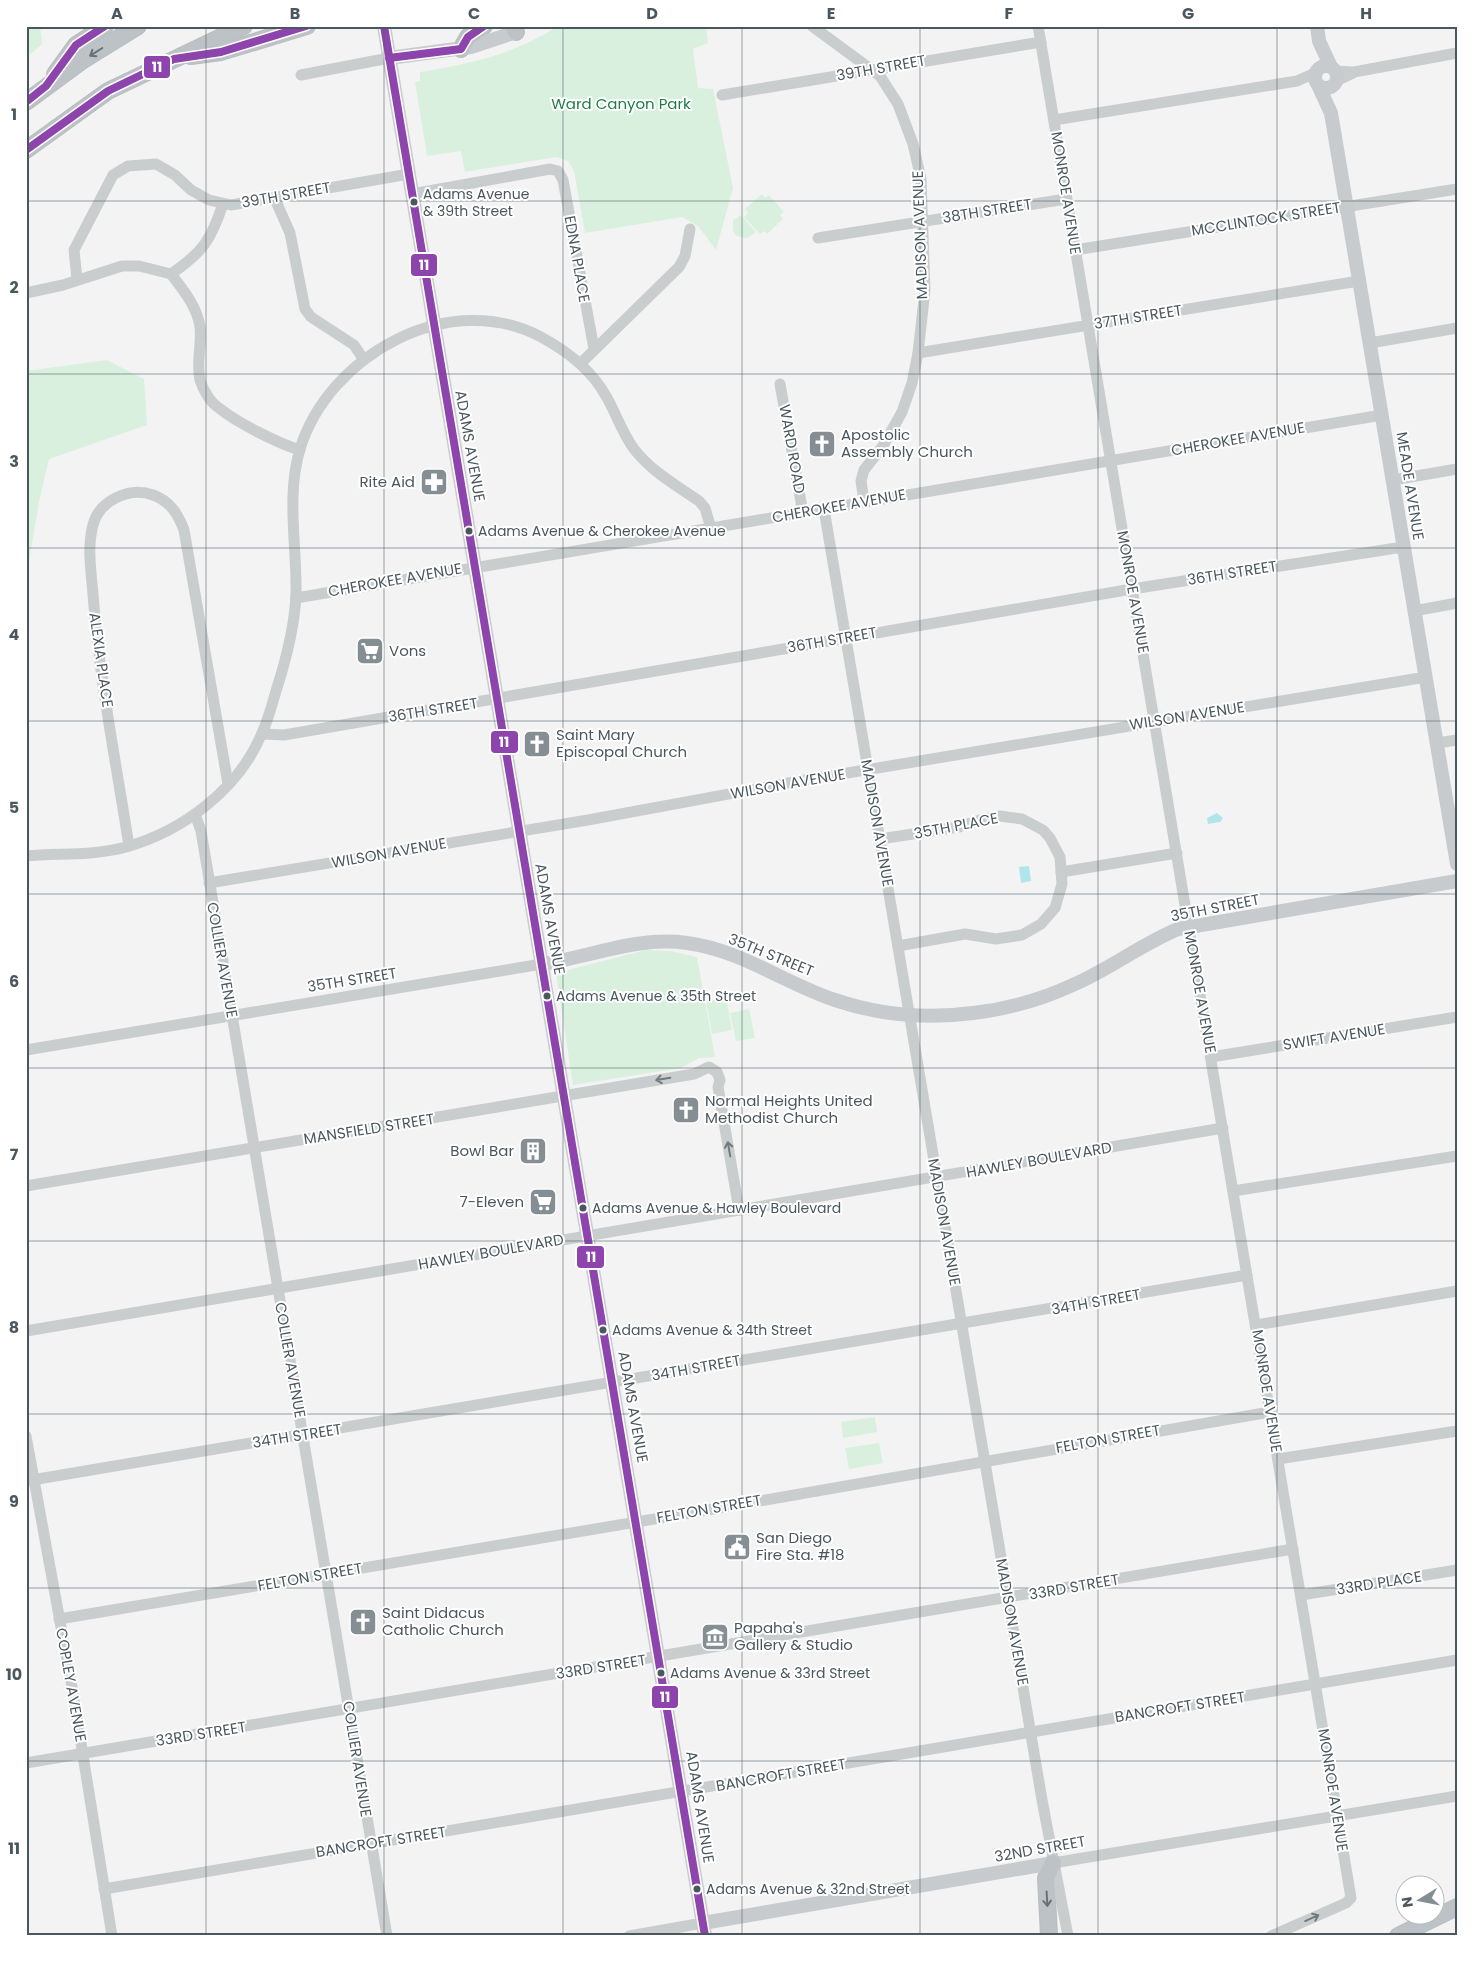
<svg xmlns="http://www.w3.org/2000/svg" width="1483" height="1962" font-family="Poppins,sans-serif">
	<rect width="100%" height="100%" fill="#f3f3f3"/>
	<g fill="#d9f0df">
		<path d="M26,26H40L42,44L26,58Z"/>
		<path d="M558,26H706L708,43L693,49L698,88L713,89L733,188L716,250L698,226L682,217L585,233L574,171L568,161L556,157L465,172L461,151L427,156L415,82L420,81V72C473,63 512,55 558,26Z"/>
		<path d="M762,194L765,198L769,195L784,212L780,215L783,219L767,234L764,231L760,234L744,217L748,213L745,209Z"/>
		<path d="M741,215L756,232L747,238L737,236L733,231V220Z"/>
		<path d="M107,360L144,379L147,425L49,459L39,502L29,562L26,561V371Z"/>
		<path d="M646,950L670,951L697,957L715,1057L699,1058L681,1068L573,1085L556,973Z"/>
		<path d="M726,997L732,1030L712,1034L706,1001Z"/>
		<path d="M749,1009L755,1038L736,1041L730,1013Z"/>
		<path d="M875,1417L877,1432L843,1438L841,1422Z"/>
		<path d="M879,1443L883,1463L849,1469L845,1448Z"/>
	</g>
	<g fill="#b0e6eb">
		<path d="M1217,813L1223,818L1220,822L1208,824L1207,818Z"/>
		<path d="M1029,866L1031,881L1021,883L1019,867Z"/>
	</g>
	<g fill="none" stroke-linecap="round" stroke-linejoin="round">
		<g stroke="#b8bec2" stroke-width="18">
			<g id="highway">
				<path d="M513,26L516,32"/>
				<path d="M461,49L468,37L484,26"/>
				<path d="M191,56L221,52L307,26"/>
				<path d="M55,74L76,45L105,26"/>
				<path d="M26,102L83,60L138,26"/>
				<path d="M26,150L108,91L244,26"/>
				<path d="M1049,1936L1046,1878L1053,1863"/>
				<path d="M1398,1936L1457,1907"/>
			</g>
		</g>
		<g stroke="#cacdce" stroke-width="11">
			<path d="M812,26L880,76L898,104L913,144L921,179L925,290L918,353L912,383L902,412L883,446L864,470L861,481L864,501"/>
			<path d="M1038,26L1351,1898L1346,1903L1271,1936"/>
			<path d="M1335,71L1354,72L1457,53"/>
			<path d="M301,75L389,58"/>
			<path d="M1336,81L1353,73"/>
			<path d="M722,95L1041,42"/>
			<path d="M1054,120L1297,81L1315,73"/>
			<path d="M412,194L550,169L558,171L563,180L594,349"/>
			<path d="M274,197L290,233L305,309L311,317L354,345L364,360"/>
			<path d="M818,238L1066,199"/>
			<path d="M1075,250L1457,189"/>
			<path d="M171,274C183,290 197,306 200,327C202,344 196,362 200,380C203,390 210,402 219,408C236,422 279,444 300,450"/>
			<path d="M77,279L74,250L113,175L128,166L156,164L175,175L191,190L209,200L231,205L409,174"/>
			<path d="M26,293L63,285L122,266H139L171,274C203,252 211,240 223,204"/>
			<path d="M1370,343L1457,328"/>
			<path d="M918,353L1359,281"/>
			<path d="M581,363L679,267L685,256L690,229"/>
			<path d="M780,384L803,513"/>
			<path d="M1393,480L1457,469"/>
			<path d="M824,509L1042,1800L1068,1936"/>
			<path d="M296,598L1382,415"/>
			<path d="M1414,611L1457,603"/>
			<path d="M262,734L284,735L1132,589L1403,547"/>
			<path d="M1437,743L1457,740"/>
			<path d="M195,814L201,831L387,1936"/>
			<path d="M880,839L959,827L980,820L1000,816L1022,819L1043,830L1050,838L1060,857L1062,884L1055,908L1041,924L1022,935L996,939L965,934L898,946"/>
			<path d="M129,846C116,762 99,678 93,594C91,571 87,547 93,525C99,501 129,486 153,495C170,501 178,514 184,530L228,784"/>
			<path d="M26,856C60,853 93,856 126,847C183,831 239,789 262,733C268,720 272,705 276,691C286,660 295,626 296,593C297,546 286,496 300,449C329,355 449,288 541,337C567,351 591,369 606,396C616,413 622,433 634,449C652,472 676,485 699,501L705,508L711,528"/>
			<path d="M1061,872L1177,853"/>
			<path d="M209,883L588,820L799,781L1426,677"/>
			<path d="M26,1050L542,964"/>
			<path d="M1211,1057L1457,1017"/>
			<path d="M26,1186L694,1074L709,1067L717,1072L720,1080L718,1087L739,1210"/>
			<path d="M1233,1191L1457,1156"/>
			<path d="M1256,1325L1457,1291"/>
			<path d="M26,1331L1223,1128"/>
			<path d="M26,1436L72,1687L112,1936"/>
			<path d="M1278,1459L1457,1431"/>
			<path d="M26,1481L1247,1275"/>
			<path d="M1301,1595L1457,1570"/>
			<path d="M59,1619L708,1510L1270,1412"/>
			<path d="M26,1763L1293,1549"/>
			<path d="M1053,1863L1457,1796"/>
			<path d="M104,1889L1457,1660"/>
			<path d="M629,1936L703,1923"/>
		</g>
		<g stroke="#c8cbce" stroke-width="14">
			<path d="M384,26L705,1936"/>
			<path d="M1317,26L1319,41L1331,67"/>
			<path d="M389,58L471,47L516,32"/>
			<circle cx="1326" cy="77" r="11"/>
			<path d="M1319,87L1331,113L1457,864"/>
			<path d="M542,964C590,957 637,936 687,943C741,950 784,983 835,1000C879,1015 927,1019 973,1013C1008,1009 1043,999 1075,984C1111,968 1142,944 1178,929L1457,881"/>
			<path d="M703,1923L1053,1863"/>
		</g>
		<use href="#highway" stroke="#bdc2c6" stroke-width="16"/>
		<g stroke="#fff" stroke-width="11">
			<g id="bus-1">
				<path d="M384,26L705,1936"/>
				<path d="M389,58L461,49L468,37L484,26"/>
				<path d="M26,102L46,86L76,45L105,26"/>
				<path d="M26,150L108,91L174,59L221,52L306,26"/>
			</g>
		</g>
		<use href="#bus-1" stroke="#8e44ad" stroke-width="8"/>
	</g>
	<defs><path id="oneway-shaft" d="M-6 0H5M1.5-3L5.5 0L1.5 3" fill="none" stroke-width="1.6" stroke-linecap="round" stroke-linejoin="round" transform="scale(1.25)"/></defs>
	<g stroke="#677278">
		<use href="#oneway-shaft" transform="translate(96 52) rotate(148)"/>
		<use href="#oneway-shaft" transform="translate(1047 1899) rotate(87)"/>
	</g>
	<g stroke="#707a80">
		<use href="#oneway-shaft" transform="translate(663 1079) rotate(170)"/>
		<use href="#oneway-shaft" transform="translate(729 1149) rotate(-100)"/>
		<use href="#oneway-shaft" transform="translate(1312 1918) rotate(-24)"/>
	</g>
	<path fill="none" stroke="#4a575e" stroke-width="1" stroke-opacity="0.55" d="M206,26V1936M384,26V1936M563,26V1936M742,26V1936M920,26V1936M1098,26V1936M1277,26V1936M26,201H1457M26,374H1457M26,548H1457M26,721H1457M26,894H1457M26,1068H1457M26,1241H1457M26,1414H1457M26,1588H1457M26,1761H1457"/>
	<defs>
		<g id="church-square" transform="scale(1.4375)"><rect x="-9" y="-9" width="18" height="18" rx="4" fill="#858e92" stroke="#fff"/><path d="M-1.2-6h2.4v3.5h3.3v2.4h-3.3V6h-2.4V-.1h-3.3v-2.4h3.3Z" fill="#fff"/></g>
		<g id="pharmacy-square" transform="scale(1.4375)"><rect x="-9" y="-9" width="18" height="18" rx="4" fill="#858e92" stroke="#fff"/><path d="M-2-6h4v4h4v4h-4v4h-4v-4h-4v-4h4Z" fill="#fff"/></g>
		<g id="supermarket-square" transform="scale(1.4375)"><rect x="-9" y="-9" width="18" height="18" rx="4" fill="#858e92" stroke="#fff"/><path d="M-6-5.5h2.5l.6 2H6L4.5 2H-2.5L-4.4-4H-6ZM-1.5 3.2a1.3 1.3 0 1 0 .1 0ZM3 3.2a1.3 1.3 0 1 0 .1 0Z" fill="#fff"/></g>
		<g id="building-square" transform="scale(1.4375)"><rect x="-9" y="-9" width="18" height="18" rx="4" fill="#858e92" stroke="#fff"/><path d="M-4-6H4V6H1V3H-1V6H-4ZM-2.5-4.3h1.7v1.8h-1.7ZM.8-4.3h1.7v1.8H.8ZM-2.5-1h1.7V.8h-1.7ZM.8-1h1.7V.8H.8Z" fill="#fff"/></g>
		<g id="civic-square" transform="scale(1.4375)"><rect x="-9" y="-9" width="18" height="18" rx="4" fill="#858e92" stroke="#fff"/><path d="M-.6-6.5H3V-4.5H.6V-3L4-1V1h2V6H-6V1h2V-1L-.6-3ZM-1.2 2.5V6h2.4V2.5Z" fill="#fff"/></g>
		<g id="museum-square" transform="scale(1.4375)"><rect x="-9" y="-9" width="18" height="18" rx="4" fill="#858e92" stroke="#fff"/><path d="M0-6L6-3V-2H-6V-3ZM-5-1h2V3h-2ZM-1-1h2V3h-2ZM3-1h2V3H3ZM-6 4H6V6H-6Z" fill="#fff"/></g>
	</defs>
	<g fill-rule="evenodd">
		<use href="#church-square" x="822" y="444"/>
		<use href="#pharmacy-square" x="434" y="482"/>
		<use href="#supermarket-square" x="370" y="651"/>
		<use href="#church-square" x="537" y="744"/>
		<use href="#church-square" x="686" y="1110"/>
		<use href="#building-square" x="533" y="1151"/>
		<use href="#supermarket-square" x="543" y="1202"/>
		<use href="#civic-square" x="737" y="1547"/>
		<use href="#church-square" x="363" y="1622"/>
		<use href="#museum-square" x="715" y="1637"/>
	</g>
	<g fill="#4a575e" stroke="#fff" stroke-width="2">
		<circle cx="414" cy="202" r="4.5"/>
		<circle cx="469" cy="531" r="4.5"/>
		<circle cx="547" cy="996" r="4.5"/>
		<circle cx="583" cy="1208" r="4.5"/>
		<circle cx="603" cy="1330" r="4.5"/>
		<circle cx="661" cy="1673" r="4.5"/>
		<circle cx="697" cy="1889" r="4.5"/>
	</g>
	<g text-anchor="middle" stroke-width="4" stroke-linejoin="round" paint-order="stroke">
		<g font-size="14" fill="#4a575e" stroke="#fff" text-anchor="start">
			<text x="423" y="199">Adams Avenue<tspan x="423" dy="17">&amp; 39th Street</tspan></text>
			<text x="478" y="536">Adams Avenue &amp; Cherokee Avenue</text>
			<text x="556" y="1001">Adams Avenue &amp; 35th Street</text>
			<text x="592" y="1213">Adams Avenue &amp; Hawley Boulevard</text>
			<text x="612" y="1335">Adams Avenue &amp; 34th Street</text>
			<text x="670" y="1678">Adams Avenue &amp; 33rd Street</text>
			<text x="706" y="1894">Adams Avenue &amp; 32nd Street</text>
		</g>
		<g font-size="15" fill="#4a575e" stroke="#fff">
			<text transform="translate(881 68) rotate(-10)" y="5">39TH STREET</text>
			<text transform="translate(1066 193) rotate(81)" y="5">MONROE AVENUE</text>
			<text transform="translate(286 195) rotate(-10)" y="5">39TH STREET</text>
			<text transform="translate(987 211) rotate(-9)" y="5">38TH STREET</text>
			<text transform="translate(1266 219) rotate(-9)" y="5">MCCLINTOCK STREET</text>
			<text transform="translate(920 235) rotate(-92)" y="5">MADISON AVENUE</text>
			<text transform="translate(577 259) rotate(80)" y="5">EDNA PLACE</text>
			<text transform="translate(1138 317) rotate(-9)" y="5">37TH STREET</text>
			<text transform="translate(1238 439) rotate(-10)" y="5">CHEROKEE AVENUE</text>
			<text transform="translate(470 446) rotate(80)" y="5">ADAMS AVENUE</text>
			<text transform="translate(792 449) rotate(80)" y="5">WARD ROAD</text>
			<text transform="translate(1410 486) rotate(81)" y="5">MEADE AVENUE</text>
			<text transform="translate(839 506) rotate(-10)" y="5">CHEROKEE AVENUE</text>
			<text transform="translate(1232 573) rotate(-9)" y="5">36TH STREET</text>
			<text transform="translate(395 580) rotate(-10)" y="5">CHEROKEE AVENUE</text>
			<text transform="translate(1133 592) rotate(80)" y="5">MONROE AVENUE</text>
			<text transform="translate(832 640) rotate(-10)" y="5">36TH STREET</text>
			<text transform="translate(101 660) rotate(82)" y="5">ALEXIA PLACE</text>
			<text transform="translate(433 710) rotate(-9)" y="5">36TH STREET</text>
			<text transform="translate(1187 716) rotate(-9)" y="5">WILSON AVENUE</text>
			<text transform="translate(788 784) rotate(-10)" y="5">WILSON AVENUE</text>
			<text transform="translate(877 823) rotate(80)" y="5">MADISON AVENUE</text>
			<text transform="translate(956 826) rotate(-11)" y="5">35TH PLACE</text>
			<text transform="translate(389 853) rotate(-10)" y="5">WILSON AVENUE</text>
			<text transform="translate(1215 908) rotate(-11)" y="5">35TH STREET</text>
			<text transform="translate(550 919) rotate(80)" y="5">ADAMS AVENUE</text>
			<text transform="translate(771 955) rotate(22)" y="5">35TH STREET</text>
			<text transform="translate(222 960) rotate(80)" y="5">COLLIER AVENUE</text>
			<text transform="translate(352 980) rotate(-9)" y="5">35TH STREET</text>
			<text transform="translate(1200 992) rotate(80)" y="5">MONROE AVENUE</text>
			<text transform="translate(1334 1037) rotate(-9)" y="5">SWIFT AVENUE</text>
			<text transform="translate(369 1129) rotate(-9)" y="5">MANSFIELD STREET</text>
			<text transform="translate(1039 1160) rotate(-10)" y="5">HAWLEY BOULEVARD</text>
			<text transform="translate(944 1222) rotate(80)" y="5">MADISON AVENUE</text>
			<text transform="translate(491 1252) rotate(-10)" y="5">HAWLEY BOULEVARD</text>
			<text transform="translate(1096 1302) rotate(-10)" y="5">34TH STREET</text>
			<text transform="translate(290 1360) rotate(80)" y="5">COLLIER AVENUE</text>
			<text transform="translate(696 1368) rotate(-10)" y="5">34TH STREET</text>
			<text transform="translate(1267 1391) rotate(81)" y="5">MONROE AVENUE</text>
			<text transform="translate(633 1407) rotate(80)" y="5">ADAMS AVENUE</text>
			<text transform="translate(297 1436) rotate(-9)" y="5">34TH STREET</text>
			<text transform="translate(1108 1439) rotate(-10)" y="5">FELTON STREET</text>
			<text transform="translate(709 1509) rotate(-10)" y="5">FELTON STREET</text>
			<text transform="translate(310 1577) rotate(-10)" y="5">FELTON STREET</text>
			<text transform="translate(1379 1583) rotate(-9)" y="5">33RD PLACE</text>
			<text transform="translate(1074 1587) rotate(-10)" y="5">33RD STREET</text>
			<text transform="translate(1012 1622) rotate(80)" y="5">MADISON AVENUE</text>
			<text transform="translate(601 1667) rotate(-9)" y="5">33RD STREET</text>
			<text transform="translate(71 1685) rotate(80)" y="5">COPLEY AVENUE</text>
			<text transform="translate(1180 1707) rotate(-9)" y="5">BANCROFT STREET</text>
			<text transform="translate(201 1734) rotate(-9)" y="5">33RD STREET</text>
			<text transform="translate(357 1759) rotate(81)" y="5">COLLIER AVENUE</text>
			<text transform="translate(781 1775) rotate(-10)" y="5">BANCROFT STREET</text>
			<text transform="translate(1333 1790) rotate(81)" y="5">MONROE AVENUE</text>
			<text transform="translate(700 1807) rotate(81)" y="5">ADAMS AVENUE</text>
			<text transform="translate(381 1842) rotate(-9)" y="5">BANCROFT STREET</text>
			<text transform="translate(1040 1849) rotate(-10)" y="5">32ND STREET</text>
		</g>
		<g font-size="15" fill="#1d7e42" stroke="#fff">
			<text x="621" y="109">Ward Canyon Park</text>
		</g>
		<g font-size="15" fill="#4a575e" stroke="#fff" text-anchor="start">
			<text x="841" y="440">Apostolic<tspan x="841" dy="17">Assembly Church</tspan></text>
			<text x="415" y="487" text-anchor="end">Rite Aid</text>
			<text x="389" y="656">Vons</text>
			<text x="556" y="740">Saint Mary<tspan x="556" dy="17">Episcopal Church</tspan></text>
			<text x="705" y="1106">Normal Heights United<tspan x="705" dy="17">Methodist Church</tspan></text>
			<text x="514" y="1156" text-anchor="end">Bowl Bar</text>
			<text x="524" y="1207" text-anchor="end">7-Eleven</text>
			<text x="756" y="1543">San Diego<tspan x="756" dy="17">Fire Sta. #18</tspan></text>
			<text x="382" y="1618">Saint Didacus<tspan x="382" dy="17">Catholic Church</tspan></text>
			<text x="734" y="1633">Papaha's<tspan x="734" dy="17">Gallery &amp; Studio</tspan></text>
		</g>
	</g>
	<g stroke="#fff" stroke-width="2">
		<rect x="143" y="55" width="28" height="24" rx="5" fill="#8e44ad"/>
		<rect x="410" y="253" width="28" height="24" rx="5" fill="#8e44ad"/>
		<rect x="490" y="730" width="29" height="24" rx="5" fill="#8e44ad"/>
		<rect x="576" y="1245" width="29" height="24" rx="5" fill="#8e44ad"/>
		<rect x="651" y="1685" width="28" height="24" rx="5" fill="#8e44ad"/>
	</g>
	<g font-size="14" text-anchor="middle" font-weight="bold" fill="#fff">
		<text x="157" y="72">11</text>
		<text x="424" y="270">11</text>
		<text x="504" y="747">11</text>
		<text x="591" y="1262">11</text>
		<text x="665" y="1702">11</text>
	</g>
	<rect width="1483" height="1962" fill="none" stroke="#ffffff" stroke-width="55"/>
	<g transform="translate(1420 1900) rotate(260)"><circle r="24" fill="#ffffff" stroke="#b7bcbf"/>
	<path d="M0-4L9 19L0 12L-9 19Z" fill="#858e92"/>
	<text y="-8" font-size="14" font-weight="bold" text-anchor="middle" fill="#4a575e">N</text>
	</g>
	<rect x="28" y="28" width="1428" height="1906" fill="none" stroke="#4a575e" stroke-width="2"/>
	<g font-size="16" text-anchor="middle" font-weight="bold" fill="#4a575e">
		<text x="117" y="19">A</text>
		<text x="295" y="19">B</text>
		<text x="474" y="19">C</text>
		<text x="652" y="19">D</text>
		<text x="831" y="19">E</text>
		<text x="1009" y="19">F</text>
		<text x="1188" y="19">G</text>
		<text x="1366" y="19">H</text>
		<text x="14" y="120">1</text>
		<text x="14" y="293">2</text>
		<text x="14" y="467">3</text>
		<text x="14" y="640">4</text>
		<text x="14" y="813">5</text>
		<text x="14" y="987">6</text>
		<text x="14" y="1160">7</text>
		<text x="14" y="1333">8</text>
		<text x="14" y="1507">9</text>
		<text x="14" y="1680">10</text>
		<text x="14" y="1854">11</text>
	</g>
</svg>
